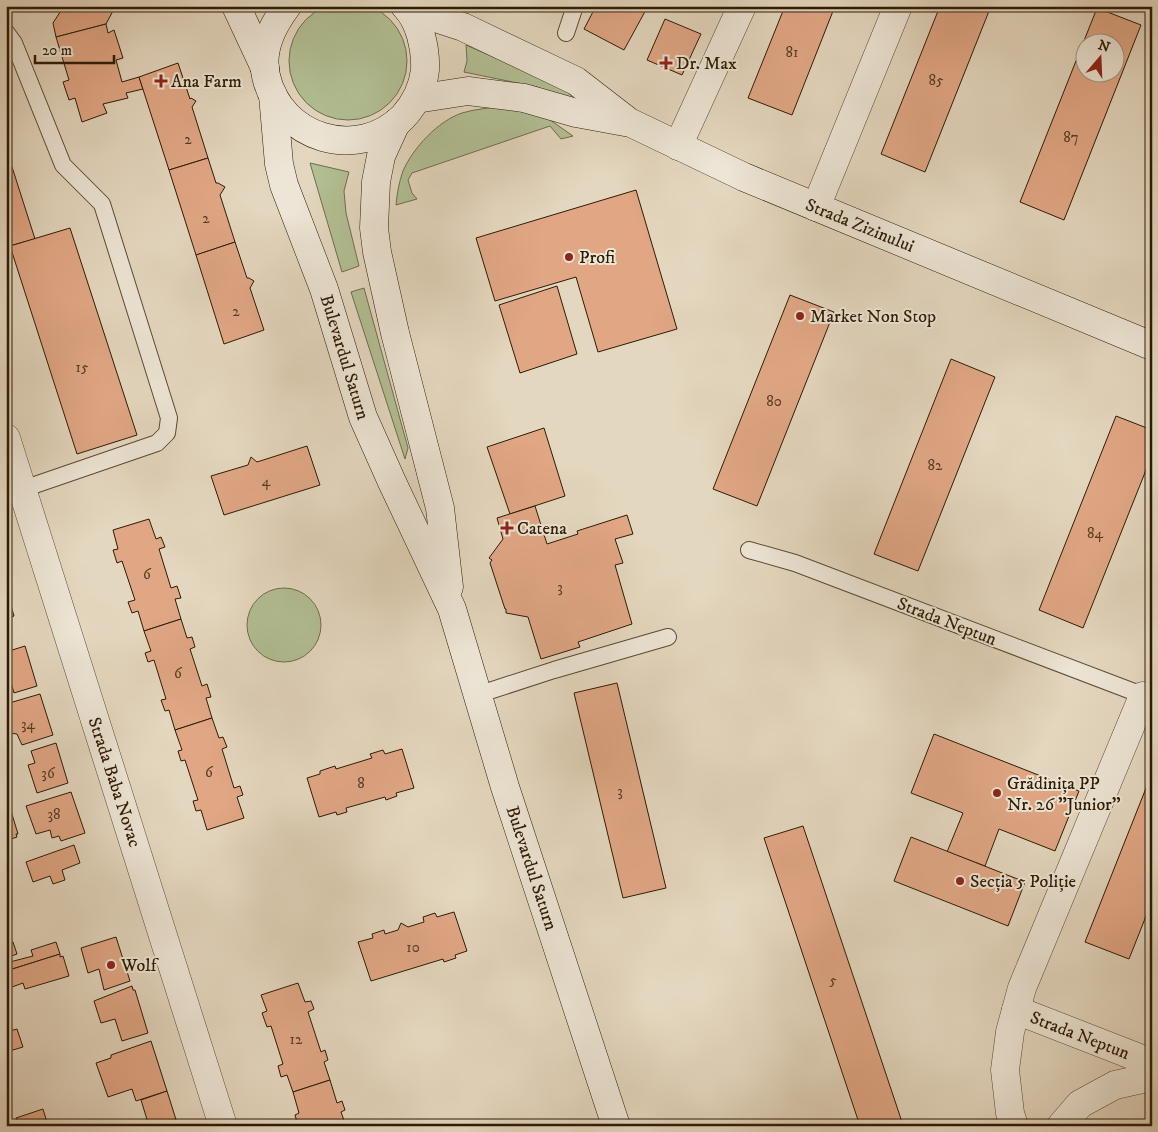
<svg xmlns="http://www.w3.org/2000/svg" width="1158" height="1132" font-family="'IM FELL DW Pica',serif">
	<rect width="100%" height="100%" fill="#e4d7bf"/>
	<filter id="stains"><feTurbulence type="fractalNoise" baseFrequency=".004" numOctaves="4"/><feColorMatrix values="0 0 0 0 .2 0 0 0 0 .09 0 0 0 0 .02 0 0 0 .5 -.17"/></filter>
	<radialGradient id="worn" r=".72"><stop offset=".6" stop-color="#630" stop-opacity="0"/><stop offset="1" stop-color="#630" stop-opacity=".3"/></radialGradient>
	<g fill="#b2bf94" stroke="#6f6d4c">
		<circle cx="348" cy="61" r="59"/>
		<path d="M466,45L532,74L592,104L586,108L537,87L464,72L467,61Z"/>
		<path d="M503,106L543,115L573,136L561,139L550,126L412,173L408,180L412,193L417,199L396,205C397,194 399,182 403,171C413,148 438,121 462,113C475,109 490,108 503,106Z"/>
		<path d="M310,163L349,172L344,191L346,213L359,266L342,272Z"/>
		<path d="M364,288L408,448L405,459L351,292Z"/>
		<circle cx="284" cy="625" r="37"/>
	</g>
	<g fill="#e1a785" stroke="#2c1b04" fill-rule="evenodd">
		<path d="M64,6H112L111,8L114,9L106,24L56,37L53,23Z"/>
		<path d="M596,6H648L624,50L584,29Z"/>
		<path d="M785,6H835L792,115L748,98Z"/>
		<path d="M940,6H991L925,172L881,154Z"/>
		<path d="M1097,8L1141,25L1064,220L1020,202ZM1086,42H1116V72H1086Z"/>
		<path d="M665,19L701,34L682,75L647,60Z"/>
		<path d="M106,24L108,33L114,30L123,58L116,60L122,82L139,77L143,89L126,93L128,98L103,104L107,113L82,122L75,98L69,100L63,82L69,80L56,37Z"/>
		<path d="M178,63L190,99L191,98L196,101L192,107L208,158L169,170L139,77Z"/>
		<path d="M6,148L35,239L6,247Z"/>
		<path d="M208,158L216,183H218L225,187L220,195L235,242L196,255L169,170Z"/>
		<path d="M636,190L677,329L598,352L576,277L495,301L476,238Z"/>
		<path d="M70,228L137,435L77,454L10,246Z"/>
		<path d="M235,242L247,278H249L254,281L250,288L264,330L224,344L196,255Z"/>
		<path d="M557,286L577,354L520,373L499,305Z"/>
		<path d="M790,295L834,312L757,506L713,489Z"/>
		<path d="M951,359L995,377L918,571L874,554Z"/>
		<path d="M1116,416L1152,430V455L1083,628L1039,610Z"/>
		<path d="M544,428L565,496L510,514L487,447Z"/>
		<path d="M307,446L320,485L224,515L211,476L248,465L251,457L257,462Z"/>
		<path d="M535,506L547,544L578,534L577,531L627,515L633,534L615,539L623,563L615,565L632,624L578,642L580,647L541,659L528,617L506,613V609H505L490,563L492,560L489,558L503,539L497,518Z"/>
		<path d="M149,519L156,539L161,537L165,547L159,549L171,588L177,586L181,598L175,599L181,619L144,631L138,611L132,613L128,602L135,600L122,561L117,563L113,550L118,549L113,530Z"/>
		<path d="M6,589L14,616L6,619Z"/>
		<path d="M181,619L187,638L192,637L195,647L190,649L202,686L207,684L211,697L206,698L212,718L175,730L169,710L165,711L161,700L166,699L154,660L148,662L145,653L151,651L144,631Z"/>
		<path d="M25,646L37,686L14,693L9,676H6V652Z"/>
		<path d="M617,683L666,888L623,898L574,693Z"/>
		<path d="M40,694L53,735L22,745L17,734L9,733L6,730V704Z"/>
		<path d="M212,718L219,738L223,737L227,747L222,749L234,788L240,786L243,795L237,797L244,818L207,830L201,810L196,811L193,801L198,800L185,760L181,761L178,751L182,750L175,730Z"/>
		<path d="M934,734L1079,791L1055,851L999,829L985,866L947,852L963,813L911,793Z"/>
		<path d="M56,743L68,783L37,793L28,765L35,763L31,751Z"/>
		<path d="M402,749L414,788L396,793L397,796L386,800L385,797L346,808L347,812L337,815L336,812L319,817L307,778L320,774V771L335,766L336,769L372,758L370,754L383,750L385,754Z"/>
		<path d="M1152,773V901L1129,959L1085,942Z"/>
		<path d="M71,792L85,833L61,841L59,836L52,838L50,830L36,834L26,806Z"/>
		<path d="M11,811L18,834H16L17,837L8,840L6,837V813Z"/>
		<path d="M803,826L902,1122L892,1126H860L764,838Z"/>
		<path d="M911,837L1025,882L1008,926L894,881Z"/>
		<path d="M74,845L80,863L62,870L65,880L53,884L50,876L33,882L26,862Z"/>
		<path d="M454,912L467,951L455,955L456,958L444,962L443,959L371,981L358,942L373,938L372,934L384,930L385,934L398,930L401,923L408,927L424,922L423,917L435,913L437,917Z"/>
		<path d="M116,937L130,981L104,990L99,969L88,973L81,948Z"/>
		<path d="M13,942L17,954L6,958V944Z"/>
		<path d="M56,942L60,954L6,971V963L33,956L31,950Z"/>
		<path d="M60,954V957L63,956L69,976L25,989L23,983L12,987L8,974L6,975V971Z"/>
		<path d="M298,983L305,1002L311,1001L314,1009L308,1012L321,1052L325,1050L328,1060L324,1062L330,1080L293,1092L287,1075L281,1077L278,1066L283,1064L271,1026L267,1027L262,1013L267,1011L261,995Z"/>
		<path d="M132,986L133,990H135L148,1033L122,1041L115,1019L101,1023L94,1001Z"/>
		<path d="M17,1029L23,1047L6,1052V1032Z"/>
		<path d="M151,1041L167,1091L136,1101L132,1089L108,1097L96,1063L111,1058V1055Z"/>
		<path d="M330,1080L337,1103L342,1101L345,1110L341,1112L346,1126H304L303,1124L298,1126L295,1115L299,1113L293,1092Z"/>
		<path d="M167,1091L178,1126H149L141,1100Z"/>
		<path d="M43,1109L48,1126H19L16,1118Z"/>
	</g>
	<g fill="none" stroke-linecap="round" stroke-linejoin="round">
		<g stroke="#5a4a33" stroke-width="18">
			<g id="lane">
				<path d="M6,32L14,43L63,165L102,204L169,418L167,433L157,443L23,489"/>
				<path d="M566,33L575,6"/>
				<path d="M749,550L795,563L1150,698"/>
				<path d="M477,695L554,670L668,637"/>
			</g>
		</g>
		<g stroke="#5a4a33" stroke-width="29">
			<g id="street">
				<path d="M678,146L742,6"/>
				<path d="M816,207L898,6"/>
				<path d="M6,438L223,1126"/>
				<path d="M1016,1010L1152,1063"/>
				<path d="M1014,1126L1010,1113L1005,1070L1010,1032L1022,988L1143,696"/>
				<path d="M1061,1126L1080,1104L1115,1085L1142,1079L1152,1078"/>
			</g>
		</g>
		<g stroke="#2c1b04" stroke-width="29">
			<g id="secondary">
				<path d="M236,6L265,68"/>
				<path d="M287,6C272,26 260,51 266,76C280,139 358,162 403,117C415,104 423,87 425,70C426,49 420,21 405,6"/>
				<path d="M408,9L463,27L576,81L629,122L744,177L1152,346"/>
				<path d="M273,95L279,164L284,185L324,289L363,417L392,482L452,609L505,787L616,1126"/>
				<path d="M416,99L468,91L524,98L576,113L625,122"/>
				<path d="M396,123L381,156L376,182L374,228L377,252L395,333L440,508L449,587"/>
			</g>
		</g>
		<use href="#lane" stroke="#ede5d5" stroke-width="16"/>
		<use href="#street" stroke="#ede5d5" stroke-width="28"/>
		<use href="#secondary" stroke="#ede5d5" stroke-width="28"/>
	</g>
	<g fill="#8f2418" stroke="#ede5d5" stroke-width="2">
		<path d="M663.5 55.5h5v5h5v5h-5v5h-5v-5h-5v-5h5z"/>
		<path d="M158.5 73.5h5v5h5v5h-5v5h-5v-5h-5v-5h5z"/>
		<circle cx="569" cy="257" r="5"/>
		<circle cx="800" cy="316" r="5"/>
		<path d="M504.5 520.5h5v5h5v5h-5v5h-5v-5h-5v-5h5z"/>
		<circle cx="997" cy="793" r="5"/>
		<circle cx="960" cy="881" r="5"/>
		<circle cx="111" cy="965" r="5"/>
	</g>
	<g text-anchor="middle" stroke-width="4" stroke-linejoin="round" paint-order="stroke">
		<g font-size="15" fill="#593e24">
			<text x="792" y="57">81</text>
			<text x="936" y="85">85</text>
			<text x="1071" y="142">87</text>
			<text x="188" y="144">2</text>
			<text x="206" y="223">2</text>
			<text x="236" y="316">2</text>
			<text x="82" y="372">15</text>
			<text x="774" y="406">80</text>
			<text x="935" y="470">82</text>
			<text x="266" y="486">4</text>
			<text x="1095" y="538">84</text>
			<text x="147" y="579">6</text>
			<text x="560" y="592">3</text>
			<text x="178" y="678">6</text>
			<text x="28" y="729">34</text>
			<text x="209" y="777">6</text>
			<text x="48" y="778">36</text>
			<text x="361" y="788">8</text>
			<text x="620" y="796">3</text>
			<text x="54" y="819">38</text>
			<text x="413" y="952">10</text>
			<text x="833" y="985">5</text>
			<text x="296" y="1044">12</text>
		</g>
		<g font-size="18" fill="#2c1b04" stroke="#ede5d5" text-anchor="start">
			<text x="676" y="69">Dr. Max</text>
			<text x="171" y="87">Ana Farm</text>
			<text x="579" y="263">Profi</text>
			<text x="810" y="322">Market Non Stop</text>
			<text x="517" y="534">Catena</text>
			<text x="1007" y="789">Grădinița PP<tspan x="1007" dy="21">Nr. 26 "Junior"</tspan></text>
			<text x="970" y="887">Secția 5 Poliție</text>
			<text x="121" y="971">Wolf</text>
		</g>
		<g font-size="18" fill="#2c1b04" stroke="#ede5d5">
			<text transform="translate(860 225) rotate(22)" y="6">Strada Zizinului</text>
			<text transform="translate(345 357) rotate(73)" y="6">Bulevardul Saturn</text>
			<text transform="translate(947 621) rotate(21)" y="6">Strada Neptun</text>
			<text transform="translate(115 782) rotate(72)" y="6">Strada Baba Novac</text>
			<text transform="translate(532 868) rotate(72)" y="6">Bulevardul Saturn</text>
			<text transform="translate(1080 1035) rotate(21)" y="6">Strada Neptun</text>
		</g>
	</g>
	<rect width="1158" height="1132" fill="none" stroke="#e4d7bf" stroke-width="25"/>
	<rect x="8" y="8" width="1143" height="1117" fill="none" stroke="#2c1b04" stroke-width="2.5"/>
	<rect x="12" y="12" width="1133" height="1107" fill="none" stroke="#2c1b04"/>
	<g transform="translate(1100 58) rotate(19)"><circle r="24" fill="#ede5d5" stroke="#a09481"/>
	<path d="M0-4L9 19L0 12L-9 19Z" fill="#8f2418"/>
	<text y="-8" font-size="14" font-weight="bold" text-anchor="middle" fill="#2c1b04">N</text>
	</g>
	<path d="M35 55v8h79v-8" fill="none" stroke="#2c1b04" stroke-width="2.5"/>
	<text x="42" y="55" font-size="15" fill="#2c1b04" stroke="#ede5d5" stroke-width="4" paint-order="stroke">20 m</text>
	<rect width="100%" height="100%" filter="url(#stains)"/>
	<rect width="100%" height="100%" fill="url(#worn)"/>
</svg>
